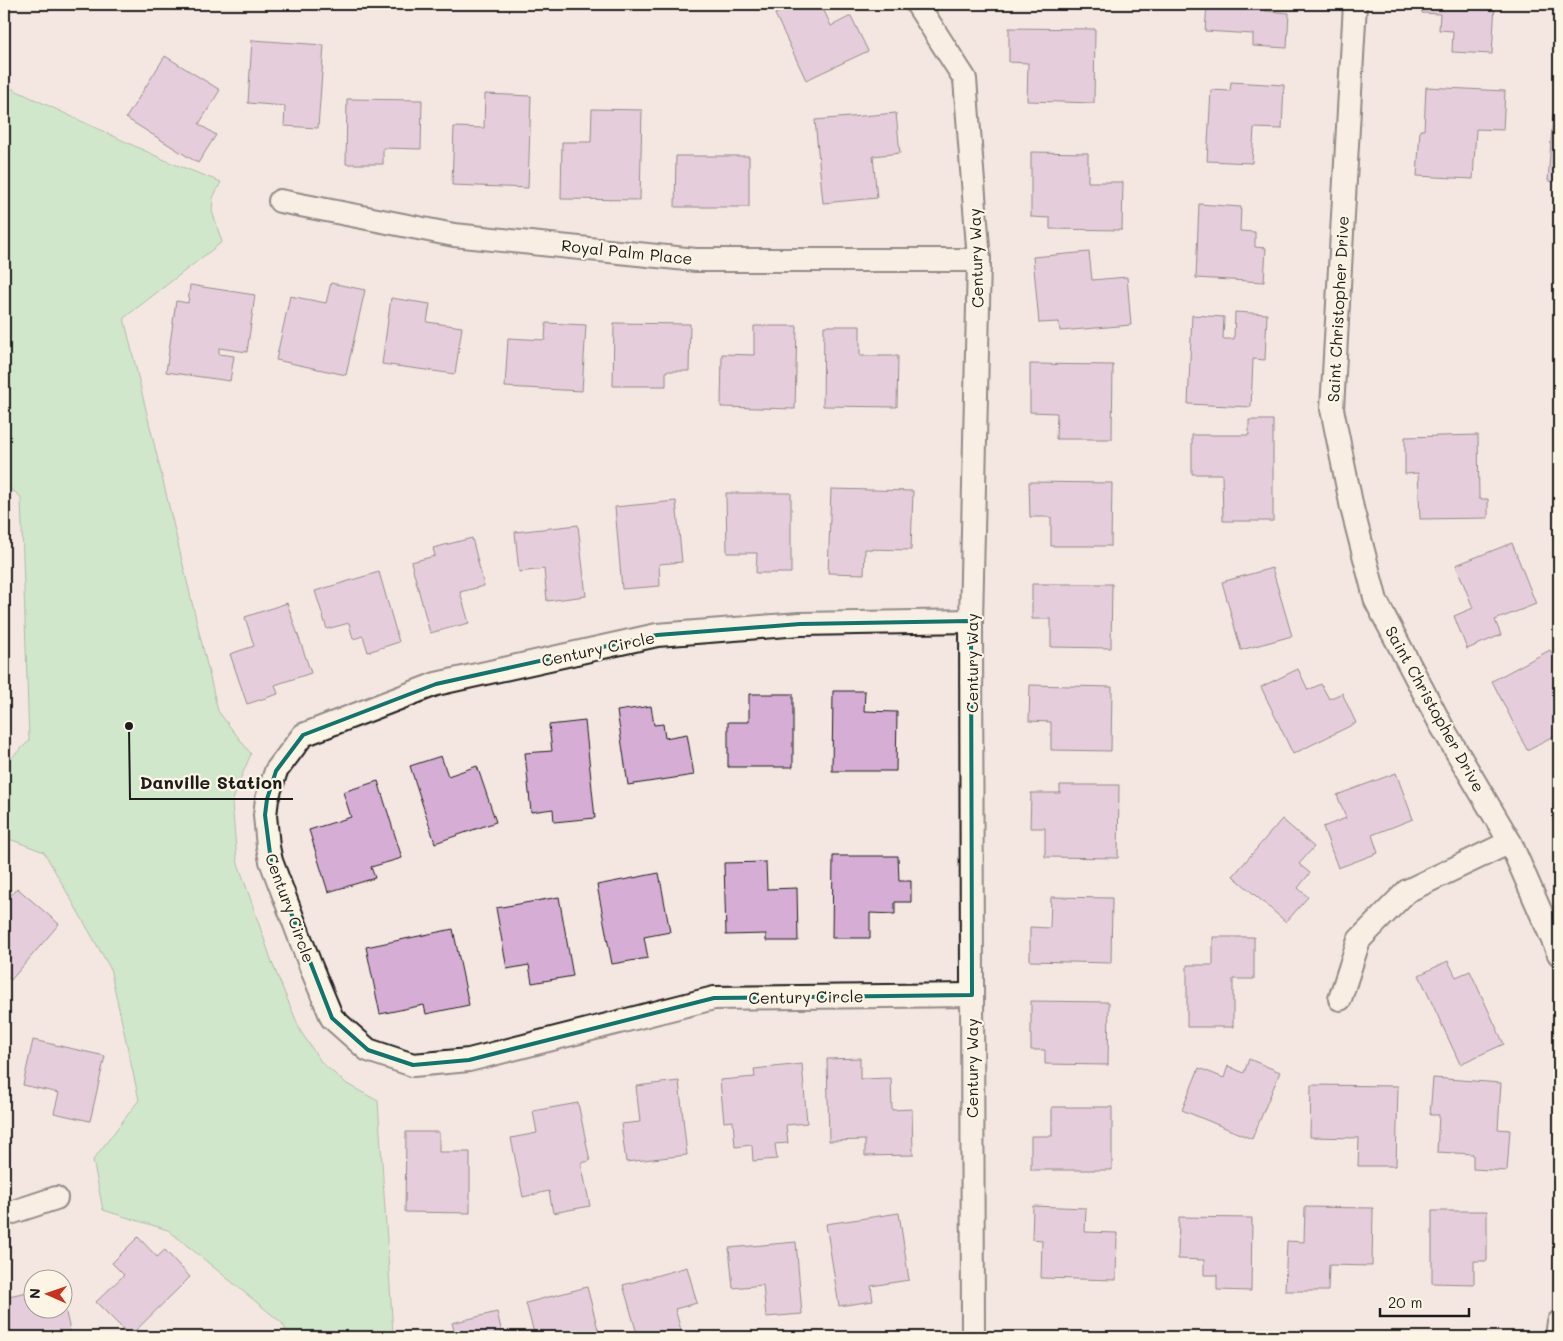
<svg xmlns="http://www.w3.org/2000/svg" width="1563" height="1341" font-family="Mali,sans-serif">
	<rect width="100%" height="100%" fill="#f4e7e2"/>
	<filter id="ink" filterUnits="userSpaceOnUse"><feTurbulence type="fractalNoise" baseFrequency=".02" numOctaves="2"/><feDisplacementMap in="SourceGraphic" scale="10" xChannelSelector="R" yChannelSelector="G"/><feConvolveMatrix kernelMatrix="1 2 1 2 8 2 1 2 1" color-interpolation-filters="sRGB"/></filter>
	<g filter="url(#ink)">
		<path fill="#a5e7b0" stroke="#608266" d="M4,85L169,162L221,182L213,198L212,211L222,242L124,318L218,711L251,754L239,782L232,803L237,860L273,965L301,1032L322,1063L347,1084L378,1101L393,1333L395,1337H290L282,1323L168,1230L103,1210L93,1160L139,1100L110,968L44,852L4,837V765L29,741L21,497L4,484Z"/>
		<g fill="#d6aed5" stroke="#1c1c1c">
			<path d="M797,4H821L831,26L851,16L868,51L806,80L775,14Z"/>
			<path d="M1207,4H1266L1265,11L1289,13L1287,48L1253,46V34L1205,31Z"/>
			<path d="M1422,4H1495L1492,54L1452,52L1453,31L1439,30L1440,14L1422,13Z"/>
			<path d="M1009,28L1095,29L1094,103L1027,101L1028,63L1009,62Z"/>
			<path d="M252,40L324,45L318,128L284,126L285,106L248,103Z"/>
			<path d="M165,56L220,90L199,124L216,135L198,163L126,118Z"/>
			<path d="M1231,82L1284,85L1282,129L1254,128L1252,163L1207,161L1211,90L1230,91Z"/>
			<path d="M1426,87L1505,91L1503,130L1476,129L1473,179L1417,176L1420,130H1424Z"/>
			<path d="M485,94L531,96L528,188L452,185L454,127L484,128Z"/>
			<path d="M347,99L422,100L421,149L383,148V164H346Z"/>
			<path d="M592,109L642,110L640,200L561,199L562,142H591Z"/>
			<path d="M896,113L900,153L873,156L877,198L823,203L815,120Z"/>
			<path d="M1553,114L1559,115V182L1548,181Z"/>
			<path d="M1031,152L1088,153V182H1123L1122,230L1050,229V218L1031,217Z"/>
			<path d="M676,156H749V207H675Z"/>
			<path d="M1199,204L1241,207L1240,231L1255,232V247L1266,248L1264,282L1196,278Z"/>
			<path d="M1089,252L1092,280L1127,277L1131,325L1060,331L1059,322L1039,323L1033,257Z"/>
			<path d="M331,283L365,290L346,375L276,360L290,296L326,303Z"/>
			<path d="M190,285L255,295L247,352L219,348V354L234,356L230,381L166,372L176,301L188,303Z"/>
			<path d="M391,298L430,304L427,322L462,327L455,374L382,364Z"/>
			<path d="M1235,312L1267,314L1265,360L1253,359L1251,407L1188,404L1192,315L1224,317L1223,339H1234Z"/>
			<path d="M546,323L586,325L582,391L505,387L508,338L545,340Z"/>
			<path d="M614,323L690,324L689,371H666V386H613Z"/>
			<path d="M754,326H797L795,409L721,407L722,354L754,355Z"/>
			<path d="M824,326H860V356H898L897,407L823,406Z"/>
			<path d="M1030,364L1113,365L1112,439H1056L1057,413L1030,412Z"/>
			<path d="M1249,420H1273V521H1223L1222,474H1192V435H1249Z"/>
			<path d="M1478,435L1479,499H1488V518L1420,519L1418,473L1405,474V437Z"/>
			<path d="M1029,482L1112,483L1111,546H1051V517H1030Z"/>
			<path d="M831,489L913,491L911,550L865,549L864,574L828,573Z"/>
			<path d="M726,493H791V573H756L757,553H727Z"/>
			<path d="M676,501L682,562L659,564L660,586L622,589L615,507Z"/>
			<path d="M578,525L586,596L547,601L544,569L519,572L515,532Z"/>
			<path d="M472,538L484,586L460,592L469,623L430,633L411,562L435,556L433,548Z"/>
			<path d="M1512,543L1536,604L1495,620L1501,635L1467,649L1454,616L1473,608L1456,565Z"/>
			<path d="M1272,568L1292,636L1241,650L1222,582Z"/>
			<path d="M379,572L399,642L368,652L363,636L353,639L349,623L327,629L315,591Z"/>
			<path d="M1032,584H1112L1111,648L1051,647V619H1032Z"/>
			<path d="M287,603L311,673L275,685L278,694L247,704L230,654L254,646L245,617Z"/>
			<path d="M1550,650L1559,668V733L1527,750L1492,681Z"/>
			<path d="M4,660H11L10,693H4Z"/>
			<path d="M1298,669L1308,690L1321,684L1329,699L1342,693L1356,723L1293,754L1261,687Z"/>
			<path d="M1030,685L1112,687L1111,751L1051,750V722L1029,721Z"/>
			<path d="M833,691H865L864,711L897,712L896,771H832Z"/>
			<path d="M749,694H793V767H728V722H749Z"/>
			<path d="M651,706L654,725L663,724L665,738L687,734L694,775L628,785L617,711Z"/>
			<path d="M585,721L595,818L554,822L553,809L531,812L525,753L552,751L549,725Z"/>
			<path d="M441,756L448,776L477,766L496,822L435,843L410,766Z"/>
			<path d="M1396,773L1413,819L1372,835L1378,853L1338,868L1323,827L1346,818L1337,795Z"/>
			<path d="M378,781L402,858L371,867L375,878L328,892L309,830L351,817L343,792Z"/>
			<path d="M1060,785H1119L1118,858L1045,857V828H1030L1031,793H1060Z"/>
			<path d="M1282,819L1314,847L1299,864L1310,873L1298,888L1308,897L1286,922L1233,876Z"/>
			<path d="M833,856H898L899,881H911V902H895V914L870,913V938H832Z"/>
			<path d="M766,862L767,889L797,888L798,941H766V934L726,935L724,863Z"/>
			<path d="M659,873L670,932L644,937L648,958L612,964L597,885Z"/>
			<path d="M17,888L59,924L11,980L4,974V904Z"/>
			<path d="M559,897L573,976L532,983L529,965L507,969L496,908Z"/>
			<path d="M1051,897L1112,898L1111,963L1030,961V927L1050,928Z"/>
			<path d="M453,929L469,1005L426,1014L424,1005L380,1014L366,947Z"/>
			<path d="M1213,937H1254V979H1233V1027H1187V965H1213Z"/>
			<path d="M1448,961L1456,977L1470,971L1504,1044L1460,1064L1419,975Z"/>
			<path d="M1031,1001L1109,1002L1108,1065L1045,1064V1050H1031Z"/>
			<path d="M33,1040L105,1056L90,1121L54,1113L59,1093L23,1085Z"/>
			<path d="M860,1058V1079L891,1078L892,1110L912,1109L913,1155L865,1156V1140L829,1141L827,1059Z"/>
			<path d="M1249,1059L1280,1072L1252,1139L1182,1110L1199,1068L1224,1078L1228,1066L1244,1073Z"/>
			<path d="M802,1064L807,1123L786,1125L788,1143L775,1144L777,1159L753,1161L752,1145L735,1147L733,1121L724,1122L720,1080L755,1077L754,1069Z"/>
			<path d="M1433,1078L1501,1083L1498,1129L1510,1130L1507,1171L1473,1169V1154L1437,1152L1439,1115H1430Z"/>
			<path d="M679,1081L687,1155L626,1162L621,1124L640,1122L636,1086Z"/>
			<path d="M1311,1085L1398,1086L1396,1166H1358L1359,1138L1310,1137Z"/>
			<path d="M578,1103L590,1161L581,1163L590,1206L553,1213L549,1191L523,1197L511,1138L537,1133L533,1111Z"/>
			<path d="M1052,1107H1112V1170H1031V1136H1052Z"/>
			<path d="M406,1132H439V1152H470V1213L405,1212Z"/>
			<path d="M1033,1206L1086,1208L1085,1232L1117,1233L1116,1280L1041,1278L1042,1240L1032,1239Z"/>
			<path d="M1305,1207L1373,1208L1372,1266L1329,1265L1328,1291H1285L1287,1241L1304,1242Z"/>
			<path d="M1432,1211H1487V1261H1474V1284L1432,1283Z"/>
			<path d="M899,1213L909,1280L871,1286L873,1301L839,1306L826,1224Z"/>
			<path d="M1179,1217L1252,1218L1251,1291L1217,1290V1275H1204V1260L1178,1259Z"/>
			<path d="M138,1237L157,1257L165,1250L190,1277L130,1336L96,1302L124,1275L112,1263Z"/>
			<path d="M796,1242L802,1314L766,1317L763,1285L733,1288L729,1248Z"/>
			<path d="M687,1267L697,1303L675,1309L683,1337H638L623,1285Z"/>
			<path d="M587,1287L600,1337H535L526,1303Z"/>
			<path d="M32,1291V1308H62V1296L71,1335L62,1337H4V1297Z"/>
			<path d="M497,1312L503,1337H456L452,1323Z"/>
		</g>
		<g fill="none" stroke-linecap="round" stroke-linejoin="round">
			<g stroke="#1c1c1c" stroke-width="26">
				<g id="minor">
					<path d="M917,4L965,79L979,260L971,621L973,1337"/>
					<path d="M1355,4L1332,409L1352,508L1376,601L1441,725L1510,842L1559,954"/>
					<path d="M280,201L454,235L696,260H979"/>
					<path d="M971,621L800,624L657,635L436,684L303,735L276,771L267,799L265,815L268,847L271,861L311,967L332,1018L368,1050L413,1065L469,1060L714,998L972,995"/>
					<path d="M1340,999L1359,940L1407,891L1510,842"/>
					<path d="M4,1215L56,1198"/>
					<path d="M1557,1337L1559,1322"/>
				</g>
			</g>
			<use href="#minor" stroke="#fcf5e5" stroke-width="22"/>
		</g>
	</g>
	<path d="M0 0H1563V1341H0ZM971,621L972,995L714,998L469,1060L413,1065L368,1050L332,1018L271,861L265,815L267,799L276,771L303,735L436,684L657,635L800,624Z" fill="#f4e7e2" fill-opacity=".55" fill-rule="evenodd"/>
	<path fill="none" stroke="#0f766e" stroke-width="4" stroke-linejoin="round" d="M971,621L972,995L714,998L469,1060L413,1065L368,1050L332,1018L271,861L265,815L267,799L276,771L303,735L436,684L657,635L800,624Z"/>
	<g text-anchor="middle" stroke-width="4.5" stroke-linejoin="round" paint-order="stroke">
		<g font-size="16" fill="#1c1c1c" stroke="#fcf5e5">
			<text transform="translate(627 252) rotate(6)" y="6">Royal Palm Place</text>
			<text transform="translate(976 258) rotate(-92)" y="6">Century Way</text>
			<text transform="translate(1338 309) rotate(-87)" y="6">Saint Christopher Drive</text>
			<text transform="translate(598 649) rotate(-12)" y="6">Century Circle</text>
			<text transform="translate(972 663) rotate(-90)" y="6">Century Way</text>
			<text transform="translate(1435 709) rotate(61)" y="6">Saint Christopher Drive</text>
			<text transform="translate(290 908) rotate(70)" y="6">Century Circle</text>
			<text transform="translate(806 997) rotate(-1)" y="6">Century Circle</text>
			<text transform="translate(972 1068) rotate(-90)" y="6">Century Way</text>
		</g>
	</g>
	<path fill="none" stroke="#1c1c1c" stroke-width="2" d="M129 726L130 799H293"/>
	<circle fill="#1c1c1c" stroke="#fcf5e5" stroke-width="2" cx="129" cy="726" r="5"/>
	<g font-size="18" text-anchor="middle" font-weight="bold" fill="#1c1c1c" stroke="#fcf5e5" stroke-width="4.5" stroke-linejoin="round" paint-order="stroke">
		<text x="211" y="789">Danville Station</text>
	</g>
	<rect width="1563" height="1341" fill="none" stroke="#fcf5e5" stroke-width="20"/>
	<rect x="10" y="10" width="1543" height="1321" fill="none" stroke="#1c1c1c" stroke-width="2" filter="url(#ink)"/>
	<g transform="translate(48 1294) rotate(272)"><circle r="24" fill="#fcf5e5" stroke="#a29e95"/>
	<path d="M0-4L9 19L0 12L-9 19Z" fill="#c8321e"/>
	<text y="-8" font-size="14" font-weight="bold" text-anchor="middle" fill="#1c1c1c">N</text>
	</g>
	<path d="M1380 1308v8h89v-8" fill="none" stroke="#1c1c1c" stroke-width="2.5"/>
	<text x="1388" y="1308" font-size="15" fill="#1c1c1c" stroke="#fcf5e5" stroke-width="4" paint-order="stroke">20 m</text>
</svg>
